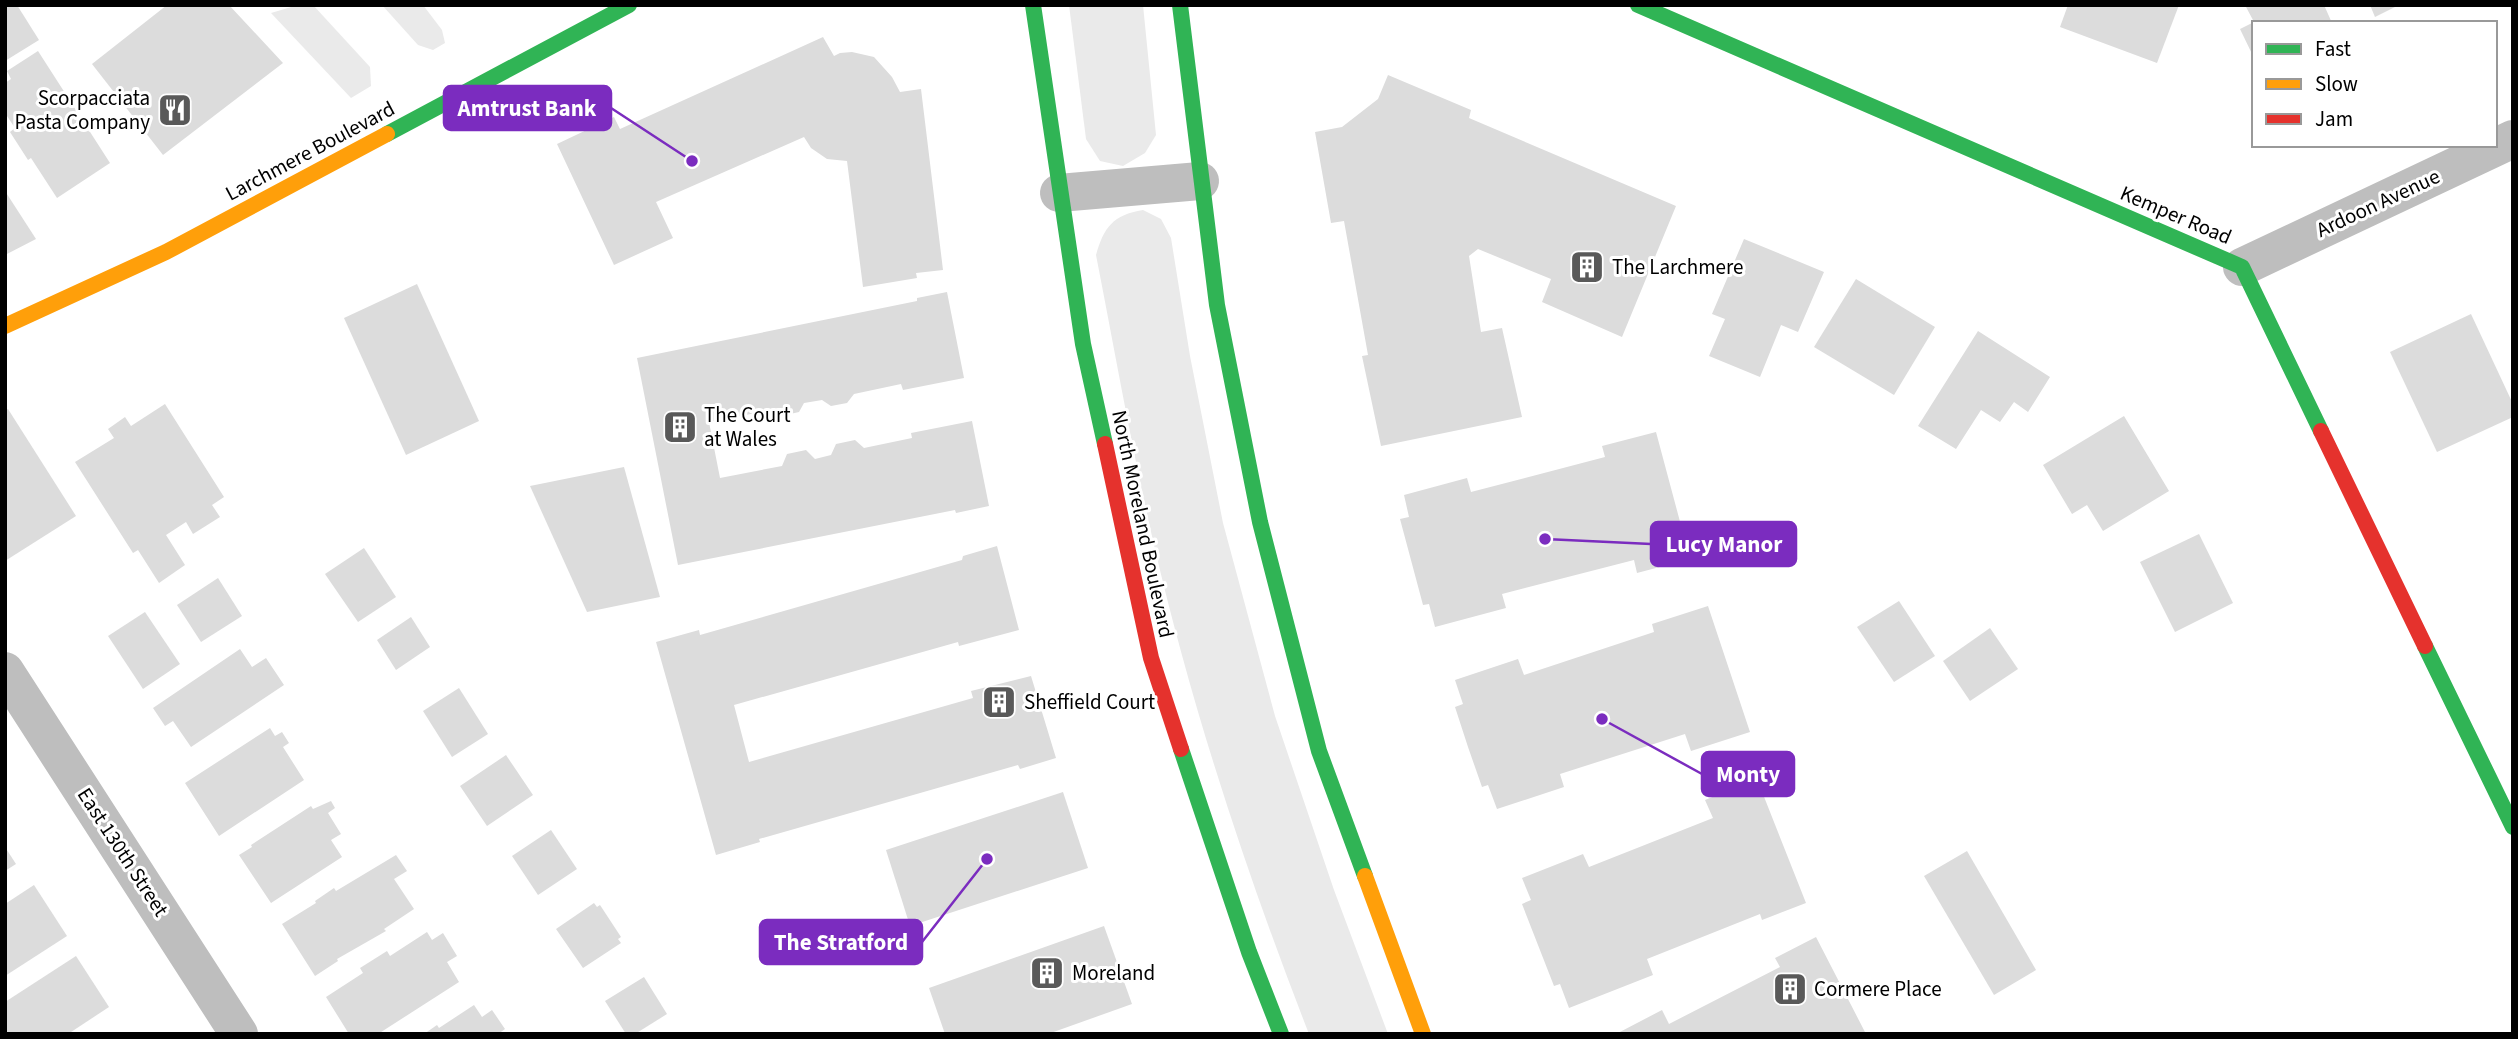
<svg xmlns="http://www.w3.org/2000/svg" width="2518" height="1039" font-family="'Source Sans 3',sans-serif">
	<rect width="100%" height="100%" fill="#fff"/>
	<g fill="#eaeaea">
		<path d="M298,5H313L370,67L371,86L351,98L271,13Z"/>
		<path d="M382,5H423L442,30L445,43L433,50L418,45Z"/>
		<path d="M1069,5H1143L1156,135L1145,153L1123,166L1100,161L1086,139Z"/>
		<path d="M1143,210L1161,219L1171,238L1190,356L1223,523L1275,716L1334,890L1388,1034H1309C1247,875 1193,712 1154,545C1132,450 1115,352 1096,255C1104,227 1113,215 1143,210Z"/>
	</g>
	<g fill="#dcdcdc">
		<path d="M5,5H17L39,40L5,61Z"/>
		<path d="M167,5H229L283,63L163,155L92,64Z"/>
		<path d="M2068,5H2179L2157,63L2060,27Z"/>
		<path d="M2245,5H2324L2332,23L2254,22V58L2240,29L2254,22Z"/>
		<path d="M2370,5H2399L2375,17Z"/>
		<path d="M823,37L834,56L840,53L852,52L874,57L892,77L900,92L921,89L943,270L916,273L917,278L863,287L847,161L827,159L811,148L804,137L656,202L673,238L614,265L557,144L614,117L620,129Z"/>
		<path d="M38,51L110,163L57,198L31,158L28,160L10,132L15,128L5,113V83L11,79L7,71Z"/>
		<path d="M1388,75L1471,110L1469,118L1676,206L1622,337L1542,302L1551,279L1478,249L1469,256L1481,332L1502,328L1522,417L1381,446L1362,356L1368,355L1344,221L1331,223L1315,132L1342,127L1378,99Z"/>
		<path d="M5,191L36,239L5,255Z"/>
		<path d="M1744,239L1824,272L1798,332L1781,325L1760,377L1709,356L1725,319L1712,314Z"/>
		<path d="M1856,279L1935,327L1894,395L1814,347Z"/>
		<path d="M417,284L479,421L406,455L344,318Z"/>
		<path d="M947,292L964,378L903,390L901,384L854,394L847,403L831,406L822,400L804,403L799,412L781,416L772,410L709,422L720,478L782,466L787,454L806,450L815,459L831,455L836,444L855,440L864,448L912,438L911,433L972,421L989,506L956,513L955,510L678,565L637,358L917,301V298Z"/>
		<path d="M2471,314L2513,404V417L2437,452L2390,352Z"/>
		<path d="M1978,331L2050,377L2028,412L2014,402L2000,422L1981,410L1956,449L1918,426Z"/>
		<path d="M165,404L224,497L212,505L220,517L193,534L186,522L166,535L185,565L159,583L138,550L133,553L75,462L114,438L108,429L125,417L131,426Z"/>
		<path d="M8,409L76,516L5,561V411Z"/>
		<path d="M2124,416L2169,491L2103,531L2087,505L2072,514L2043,465Z"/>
		<path d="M1656,432L1690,559L1637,573L1634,560L1502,594L1506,608L1435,627L1429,604L1423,605L1400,519L1409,517L1404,495L1467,478L1471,492L1605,457L1602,446Z"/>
		<path d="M624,467L660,597L587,612L530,486Z"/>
		<path d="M2199,534L2233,603L2175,632L2140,562Z"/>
		<path d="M997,546L1019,630L959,646L958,642L734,705L749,762L973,698L971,691L1031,676L1056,758L1020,769L1018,765L759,839L760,842L716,855L656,642L699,630L700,635L962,560L963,556Z"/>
		<path d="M364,548L396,597L358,622L325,574Z"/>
		<path d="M218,578L242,616L201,642L177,605Z"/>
		<path d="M1899,601L1935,656L1894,682L1857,627Z"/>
		<path d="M1708,606L1750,732L1691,751L1685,734L1560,774L1564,787L1497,809L1488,785L1482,787L1468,747L1455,707L1463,704L1455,680L1518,659L1524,675L1654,632L1652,624Z"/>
		<path d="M145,612L180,664L143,689L108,636Z"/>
		<path d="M411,617L430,647L396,670L377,640Z"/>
		<path d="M1990,628L2018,669L1970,701L1943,661Z"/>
		<path d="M240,649L252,667L266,658L284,685L191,747L173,721L165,726L153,708Z"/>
		<path d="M459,688L488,734L452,757L423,711Z"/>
		<path d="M270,728L275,736L282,732L289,743L283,747L304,780L219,836L185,783Z"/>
		<path d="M506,755L533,795L487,826L460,786Z"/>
		<path d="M1757,779L1806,903L1762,920L1760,914L1647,959L1653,975L1569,1008L1560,984L1554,986L1522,904L1531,900L1522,878L1583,854L1589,867L1713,818L1705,800Z"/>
		<path d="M1063,792L1088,868L910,926L886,850Z"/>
		<path d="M331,801L335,808L328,813L341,834L331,840L342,857L271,903L239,855L252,847L251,845L311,806L313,809Z"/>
		<path d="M551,830L577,869L538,895L512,856Z"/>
		<path d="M5,847L16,864L5,871Z"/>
		<path d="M1967,851L2036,970L1994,995L1924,876Z"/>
		<path d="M396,855L407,871L394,879L414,909L384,929L386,931L337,959L338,961L315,976L282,924L316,903L315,901L334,888L336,891Z"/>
		<path d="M34,885L67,936L5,976V904Z"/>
		<path d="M594,903L597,907L600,905L621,937L618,939L621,943L583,968L556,929Z"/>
		<path d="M1104,926L1132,1004L1048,1034H945L929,988Z"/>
		<path d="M427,932L432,940L443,933L457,956L447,962L459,982L378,1034H349L326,997L363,973L360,968L387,951L390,956Z"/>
		<path d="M1816,937L1866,1034H1616L1662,1010L1669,1024L1780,967L1775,958Z"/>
		<path d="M76,956L109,1007L68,1034H5V1002Z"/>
		<path d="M644,977L667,1014L635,1034H626L605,1001Z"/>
		<path d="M474,1005L482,1017L492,1010L505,1029L498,1034H424L437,1025L439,1028Z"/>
	</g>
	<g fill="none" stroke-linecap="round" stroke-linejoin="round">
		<g stroke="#bebebe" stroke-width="38">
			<path d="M1059,193L1200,181"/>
			<path d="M2242,267L2513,139"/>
			<path d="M5,671L239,1034"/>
		</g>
		<g stroke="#30b455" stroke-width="16">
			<path d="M1033,5L1083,344L1105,444"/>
			<path d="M1180,5L1217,305L1260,522L1319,751L1365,876"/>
			<path d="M1638,5L2242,267L2321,431"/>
			<path d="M387,134L629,5"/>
			<path d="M2425,646L2513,827"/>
			<path d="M1181,749L1249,952L1281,1034"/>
		</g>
		<g stroke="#ff9f0a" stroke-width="16">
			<path d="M5,326L166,252L387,134"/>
			<path d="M1365,876L1423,1034"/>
		</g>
		<g stroke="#e5322d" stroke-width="16">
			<path d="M2321,431L2425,646"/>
			<path d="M1105,444L1151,658L1181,749"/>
		</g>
	</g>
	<defs>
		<g id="restaurant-square" transform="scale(1.75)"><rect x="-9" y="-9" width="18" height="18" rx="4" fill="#595959" stroke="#fff"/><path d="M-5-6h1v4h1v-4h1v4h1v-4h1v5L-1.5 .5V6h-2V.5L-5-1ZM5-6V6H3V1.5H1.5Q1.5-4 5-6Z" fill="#fff"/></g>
		<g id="building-square" transform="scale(1.75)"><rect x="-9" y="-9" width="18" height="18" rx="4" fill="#595959" stroke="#fff"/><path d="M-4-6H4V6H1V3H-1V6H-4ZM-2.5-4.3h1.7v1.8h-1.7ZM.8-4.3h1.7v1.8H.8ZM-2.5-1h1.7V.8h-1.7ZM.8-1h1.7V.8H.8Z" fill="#fff"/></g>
	</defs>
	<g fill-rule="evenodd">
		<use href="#restaurant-square" x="175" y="110"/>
		<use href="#building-square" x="1587" y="267"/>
		<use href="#building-square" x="680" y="427"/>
		<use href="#building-square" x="999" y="702"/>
		<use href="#building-square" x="1047" y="973"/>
		<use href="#building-square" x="1790" y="989"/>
	</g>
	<g text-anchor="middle" stroke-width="6" stroke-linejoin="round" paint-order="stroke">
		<g font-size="21" fill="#000" stroke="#fff" text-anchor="start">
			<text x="150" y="105" text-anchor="end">Scorpacciata<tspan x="150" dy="24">Pasta Company</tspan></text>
			<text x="1612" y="274">The Larchmere</text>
			<text x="704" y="422">The Court<tspan x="704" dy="24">at Wales</tspan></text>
			<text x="1024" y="709">Sheffield Court</text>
			<text x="1072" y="980">Moreland</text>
			<text x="1814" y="996">Cormere Place</text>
		</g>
		<g font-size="21" fill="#000" stroke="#fff">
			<text transform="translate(310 151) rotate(-28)" y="7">Larchmere Boulevard</text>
			<text transform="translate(2378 203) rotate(-25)" y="7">Ardoon Avenue</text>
			<text transform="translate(2176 215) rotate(23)" y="7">Kemper Road</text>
			<text transform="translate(1143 524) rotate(78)" y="7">North Moreland Boulevard</text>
			<text transform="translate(123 852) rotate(57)" y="7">East 130th Street</text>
		</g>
	</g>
	<path fill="none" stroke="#7b2cbf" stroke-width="2.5" d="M692 161L611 108M1545 539L1651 544M1602 719L1702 774M987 859L922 942"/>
	<g fill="#7b2cbf" stroke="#fff" stroke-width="2.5">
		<circle cx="692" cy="161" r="7"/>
		<circle cx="1545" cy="539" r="7"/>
		<circle cx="1602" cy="719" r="7"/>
		<circle cx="987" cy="859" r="7"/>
	</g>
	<g fill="#7b2cbf" stroke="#7b2cbf" stroke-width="2.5">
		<rect x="444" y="86" width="167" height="44" rx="7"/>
		<rect x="1651" y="522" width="145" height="44" rx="7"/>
		<rect x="1702" y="752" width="92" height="44" rx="7"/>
		<rect x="760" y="920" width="162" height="44" rx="7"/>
	</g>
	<g font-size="23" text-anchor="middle" font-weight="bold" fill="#fff">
		<text x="527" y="116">Amtrust Bank</text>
		<text x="1724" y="552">Lucy Manor</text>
		<text x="1748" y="782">Monty</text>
		<text x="841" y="950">The Stratford</text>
	</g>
	<rect width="2518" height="1039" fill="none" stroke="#000000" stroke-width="14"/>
	<rect x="2252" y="21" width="245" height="126" fill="#ffffff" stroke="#999999" stroke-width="2"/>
	<rect x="2266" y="44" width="35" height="10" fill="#30b455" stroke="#999999" stroke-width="2"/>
	<text x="2315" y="56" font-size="21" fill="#000000">Fast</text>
	<rect x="2266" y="79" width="35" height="10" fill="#ff9f0a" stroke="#999999" stroke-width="2"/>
	<text x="2315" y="91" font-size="21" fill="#000000">Slow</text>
	<rect x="2266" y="114" width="35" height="10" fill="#e5322d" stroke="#999999" stroke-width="2"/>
	<text x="2315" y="126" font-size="21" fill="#000000">Jam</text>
</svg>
